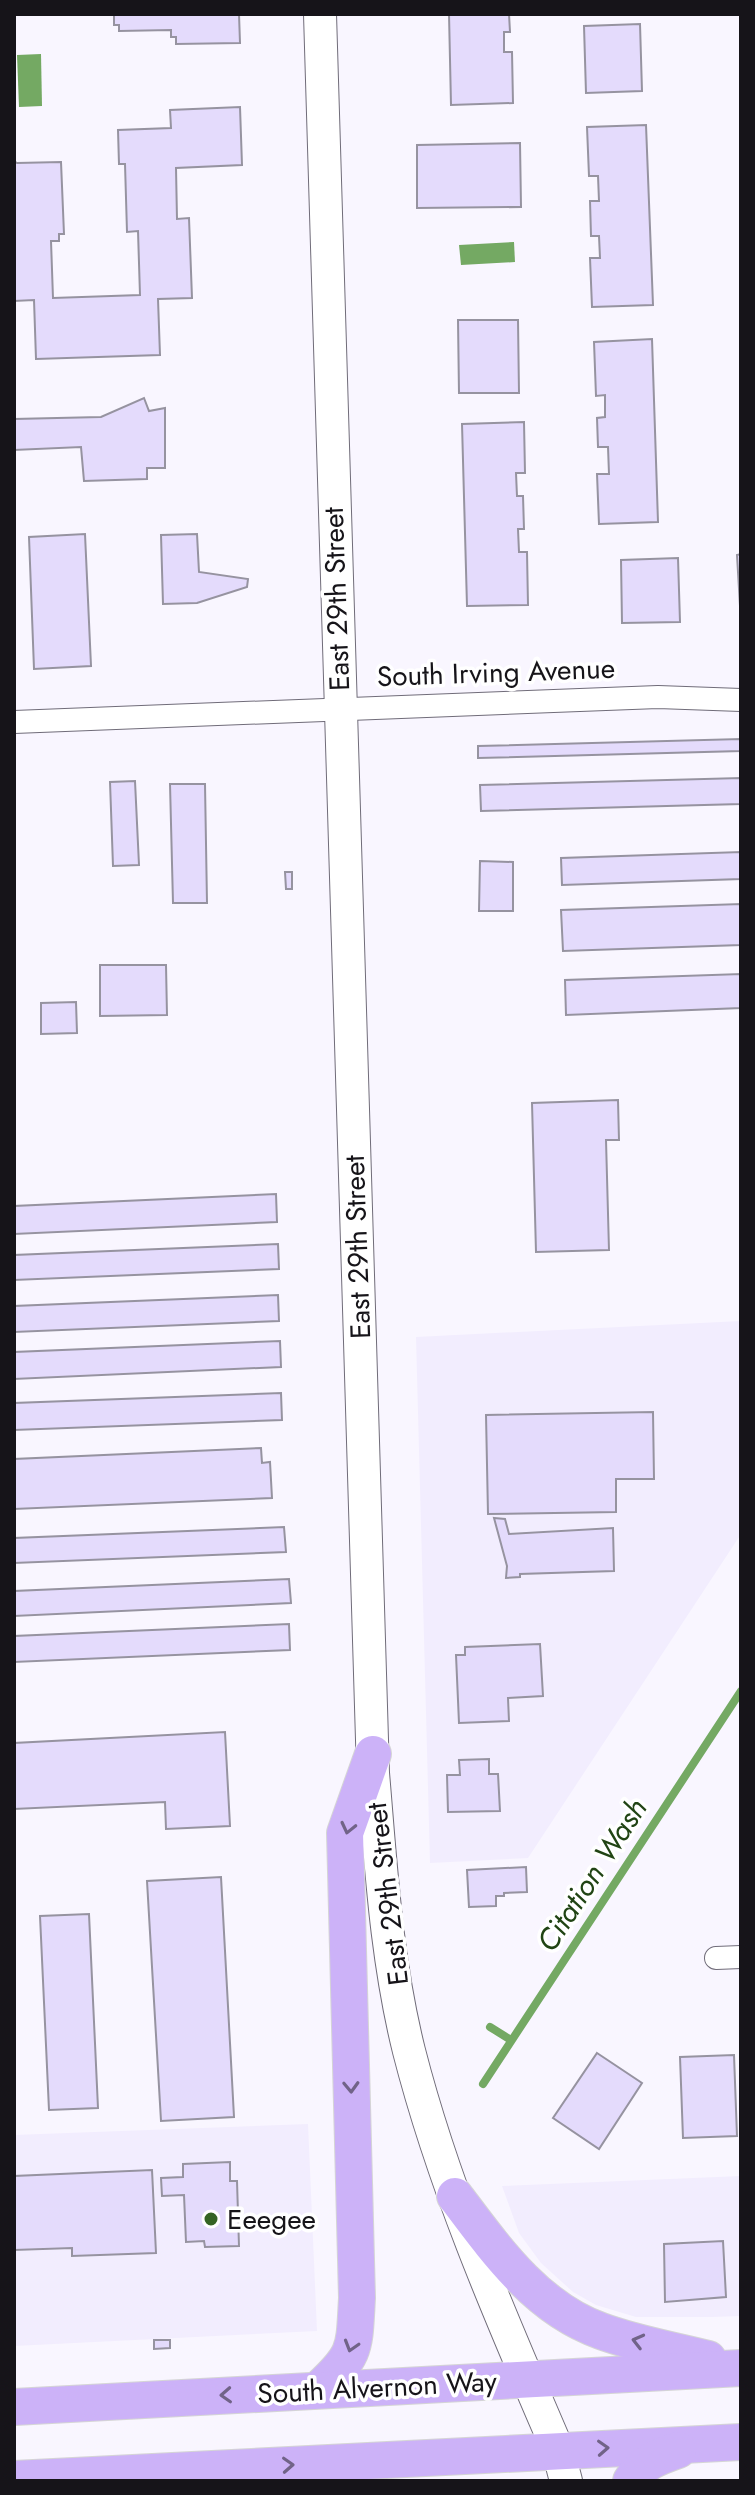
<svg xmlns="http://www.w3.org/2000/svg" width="755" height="2495" font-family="Jost,sans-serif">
	<rect width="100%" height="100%" fill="#f9f6ff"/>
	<g fill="#f2edfe">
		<path d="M741,1321V1534L528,1858L430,1863L416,1337Z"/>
		<path d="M308,2124L317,2331L14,2346V2135Z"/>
		<path d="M741,2176V2316L712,2317H636L596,2305L573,2292L541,2263L519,2233L502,2186Z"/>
	</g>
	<g fill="#74a963">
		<path d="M41,54L42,106L19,107L17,55Z"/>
		<path d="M514,242L515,262L461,265L459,245Z"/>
	</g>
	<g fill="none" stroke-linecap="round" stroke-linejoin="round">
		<g stroke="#74a963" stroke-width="8">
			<path d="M490,2027L511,2040"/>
			<path d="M483,2084L741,1691"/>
		</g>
	</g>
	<g fill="#e4dbfc" stroke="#9693a0" stroke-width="2">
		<path d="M114,14H239L240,43L176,44V37H171V30L119,31V25H114Z"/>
		<path d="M449,14H509L510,32H504V52H512L513,103L451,105Z"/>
		<path d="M640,24L642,91L586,93L584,26Z"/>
		<path d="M240,107L242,165L176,168L177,219L189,218L192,298L158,299L160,355L36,359L34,300L14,301V161L17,163L61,162L64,234H59V241H51L53,298L140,295L138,231L127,232L125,164H119L118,130L171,128L170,110Z"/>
		<path d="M646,125L653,305L592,307L590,258H600L599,236H591L590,201H599L598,176H589L587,127Z"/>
		<path d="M520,143L521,207L417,208V145Z"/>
		<path d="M458,320H518L519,393H459Z"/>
		<path d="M652,339L658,522L599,524L597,474H609L608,447H598L597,418L605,417V395L596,396L594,342Z"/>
		<path d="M144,398L149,411L165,408V468H147V479L84,481L81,447L14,450V419L101,417Z"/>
		<path d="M524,422L525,473H516L517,496H523L524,529H518L519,552H527L528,605L467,606L462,424Z"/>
		<path d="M85,534L91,666L34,669L29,537Z"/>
		<path d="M197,534L199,572L248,579L247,587L197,603L163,604L161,535Z"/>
		<path d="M741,554V623L737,555Z"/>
		<path d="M678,558L680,622L622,623L621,560Z"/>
		<path d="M741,739V751L478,758V746Z"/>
		<path d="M741,778V804L481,811L480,785Z"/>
		<path d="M135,781L139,865L113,866L110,782Z"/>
		<path d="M170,784H205L207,903H173Z"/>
		<path d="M741,852V879L562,885L561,858Z"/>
		<path d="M480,861L513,862V911H479Z"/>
		<path d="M285,872H292V889H286Z"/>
		<path d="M741,904V945L563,951L561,910Z"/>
		<path d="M100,965H166L167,1015L100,1016Z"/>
		<path d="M741,974V1008L566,1015L565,980Z"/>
		<path d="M76,1002L77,1033L41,1034V1003Z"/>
		<path d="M618,1100L619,1140H606L609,1250L536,1252L532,1103Z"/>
		<path d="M276,1194L277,1222L14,1234V1206Z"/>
		<path d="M278,1244L279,1269L14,1280V1255Z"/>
		<path d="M278,1295L279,1321L14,1332V1306Z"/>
		<path d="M280,1341L281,1367L14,1379V1352Z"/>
		<path d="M281,1393L282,1420L14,1430V1403Z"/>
		<path d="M653,1412L654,1479H616V1512L488,1514L486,1415Z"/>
		<path d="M261,1448L262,1463L270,1462L272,1498L14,1509V1459Z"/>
		<path d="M494,1518L505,1519L509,1534L613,1528L614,1571L520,1574V1577L506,1578L507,1566Z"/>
		<path d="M284,1527L286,1552L14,1563V1538Z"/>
		<path d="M289,1579L291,1603L14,1616V1591Z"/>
		<path d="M289,1624L290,1650L14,1662V1636Z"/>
		<path d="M540,1644L543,1696L508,1698L509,1721L459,1723L456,1655H465V1647Z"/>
		<path d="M225,1732L230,1826L166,1829L165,1802L14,1809V1743Z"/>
		<path d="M489,1759V1774H498L500,1811L448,1812L447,1775H460L459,1760Z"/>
		<path d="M526,1867L527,1892L504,1893V1896H496V1906L469,1907L467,1870Z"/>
		<path d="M221,1877L234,2117L161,2121L147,1881Z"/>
		<path d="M89,1914L98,2108L49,2110L40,1916Z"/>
		<path d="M597,2053L642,2083L599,2149L553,2118Z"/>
		<path d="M734,2055L737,2136L683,2138L680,2057Z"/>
		<path d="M230,2162V2181H237L239,2246L205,2247L204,2241L186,2242L184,2195L162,2196L161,2178L183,2177V2164Z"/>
		<path d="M152,2170L156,2253L72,2256V2248L14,2250V2176Z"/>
		<path d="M723,2241L726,2297L665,2302L664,2244Z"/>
		<path d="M154,2340H170V2348L154,2349Z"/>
	</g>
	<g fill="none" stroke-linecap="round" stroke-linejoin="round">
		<g stroke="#706c79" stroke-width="24">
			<g id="street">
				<path d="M14,722L658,697L741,700"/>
				<path d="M716,1958L741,1957"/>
			</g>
		</g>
		<g stroke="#706c79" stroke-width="34">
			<path id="secondary" d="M320,14L373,1773C381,1866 386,1959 409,2051C444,2188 502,2320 558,2450L566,2481"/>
		</g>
		<g stroke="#d5d5d6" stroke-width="38">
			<g id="primary">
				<path d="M455,2196C495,2249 536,2308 601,2331C636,2344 673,2350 708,2359"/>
				<path d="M319,2389C357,2354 354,2349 357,2298L345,1833L373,1754"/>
				<path d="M14,2407L741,2368"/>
				<path d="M14,2479L741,2442"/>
				<path d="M631,2481C641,2463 658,2457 678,2450"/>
			</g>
		</g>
		<use href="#street" stroke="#fff" stroke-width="22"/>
		<use href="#secondary" stroke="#fff" stroke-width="32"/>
		<use href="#primary" stroke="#ccb2f8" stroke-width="36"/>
	</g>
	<defs><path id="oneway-chevron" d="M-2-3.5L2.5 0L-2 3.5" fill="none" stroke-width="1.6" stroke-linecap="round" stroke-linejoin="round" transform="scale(2)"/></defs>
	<g stroke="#716388">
		<use href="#oneway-chevron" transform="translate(348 1828) rotate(103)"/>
		<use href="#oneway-chevron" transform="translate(351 2087) rotate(88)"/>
		<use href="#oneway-chevron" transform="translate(638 2341) rotate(-166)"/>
		<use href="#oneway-chevron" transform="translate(351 2346) rotate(107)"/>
		<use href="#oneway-chevron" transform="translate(226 2395) rotate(177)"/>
		<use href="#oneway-chevron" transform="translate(603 2448) rotate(-3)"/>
		<use href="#oneway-chevron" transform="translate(288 2465) rotate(-3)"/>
	</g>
	<circle fill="#356424" stroke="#fff" stroke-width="3" cx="211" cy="2219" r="8"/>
	<g text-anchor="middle" stroke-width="7" stroke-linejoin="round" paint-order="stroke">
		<g font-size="28" fill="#161419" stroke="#fff">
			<text transform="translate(336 599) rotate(-92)" y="10">East 29th Street</text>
			<text transform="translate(496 672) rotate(-2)" y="10">South Irving Avenue</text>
			<text transform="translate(357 1247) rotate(-92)" y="10">East 29th Street</text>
			<text transform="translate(387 1894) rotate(-97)" y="10">East 29th Street</text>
			<text transform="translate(377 2387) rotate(-3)" y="10">South Alvernon Way</text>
		</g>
		<g font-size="28" fill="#161419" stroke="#fff" text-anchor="start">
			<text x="227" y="2229">Eeegee</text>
		</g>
		<g font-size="30" font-style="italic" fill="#214414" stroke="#fff">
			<text transform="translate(592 1875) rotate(-57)" y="10">Citation Wash</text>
		</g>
	</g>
	<rect width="755" height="2495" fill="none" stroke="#161419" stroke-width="32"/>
</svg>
